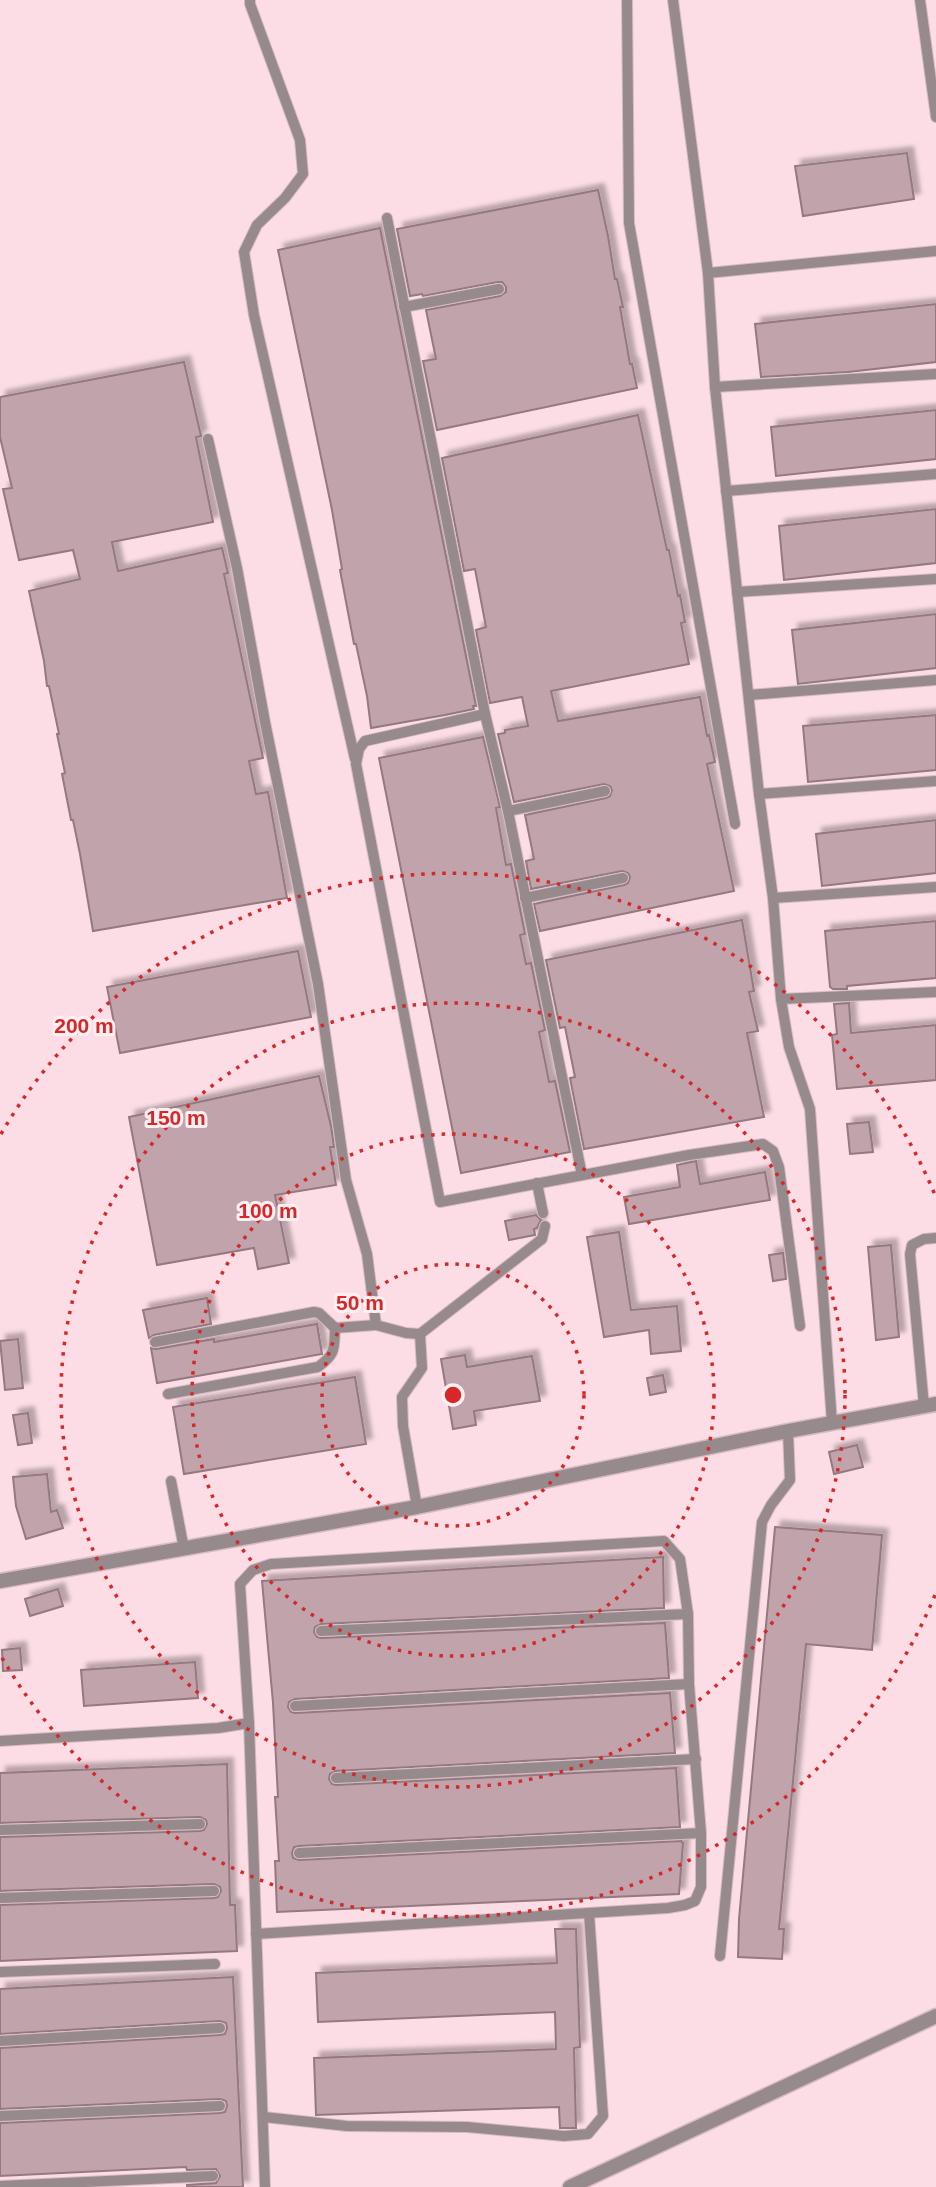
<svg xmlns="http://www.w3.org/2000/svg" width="936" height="2187" font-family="Arial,sans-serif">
	<defs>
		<filter id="shadow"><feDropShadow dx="6" dy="-6" stdDeviation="2" flood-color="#0004"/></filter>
	</defs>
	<rect width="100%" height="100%" fill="#fcdde5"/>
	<g fill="#c0a3ab" stroke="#947980" stroke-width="2" filter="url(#shadow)">
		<path d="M907,153L914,199L803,216L795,166Z"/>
		<path d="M598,190L608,236L615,279H617L623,307H620L630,364H632L637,388L437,430L423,361L436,359L426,310L500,296L506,292V287L502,282H498L423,296L422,294L410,296L397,229Z"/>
		<path d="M380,228L476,706H473L474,709L445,715L371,728L367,696L356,644H354L340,570L342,569L332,510L278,250Z"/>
		<path d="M936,304V362L848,372L761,377L755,324Z"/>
		<path d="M184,362L201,436L196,437L213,522L112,542L118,571L222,548L228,573L224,574L263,758L249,761L256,794L268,792L287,898L93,931L80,854L73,820H71L62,774L65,773L57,734H59L49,686H47L44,661L29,591L80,579L73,550L19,560L3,489L12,488L0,437V397Z"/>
		<path d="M936,410V459L776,476L771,427Z"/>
		<path d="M638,415L667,550H669L678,596L680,595L685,622L681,623L689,664L551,691L558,721L700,697L707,736L709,735L715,762L707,764L734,891L540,931L534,904L624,885L628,883L630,877L628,873L622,871L531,889L526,861L534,859L525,815L606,798L610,796L612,790L610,786L604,784L514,802L498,734L505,733V730L528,726L522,697L490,703L476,630L486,627L475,569L464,571L442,458Z"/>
		<path d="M936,509V563L784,580L779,526Z"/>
		<path d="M936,614V668L798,684L792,630Z"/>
		<path d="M936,715V770L808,782L803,726Z"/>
		<path d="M483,737L500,807L496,808L506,865L511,864L525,934L520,935L526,964L531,963L545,1030L539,1032L546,1066L549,1082L555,1081L570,1152L461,1173L379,758Z"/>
		<path d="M936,820V873L822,886L816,834Z"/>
		<path d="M742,920L754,991L749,992L758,1031L747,1033L764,1117L584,1149L570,1078L575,1077L565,1027L560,1028L546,960Z"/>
		<path d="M936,921V978L847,986V989H833L830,987L825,931Z"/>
		<path d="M298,951L311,1017L120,1053L107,987Z"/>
		<path d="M849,1003L851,1033L936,1025V1080L837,1089L832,1035L837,1034L834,1004Z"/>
		<path d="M319,1076L331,1126L334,1147H330L336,1185L275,1195L289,1263L258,1269L254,1248L157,1265L129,1117Z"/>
		<path d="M869,1122L873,1152L850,1154L847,1124Z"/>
		<path d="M696,1161L700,1184L765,1172L770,1200L629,1224L624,1197L680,1187L677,1165Z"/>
		<path d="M536,1215L541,1220L537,1228L534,1229L535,1235L509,1240L505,1221Z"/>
		<path d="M619,1232L631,1310L677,1306L681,1351L651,1354L649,1330L604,1337L587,1237Z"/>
		<path d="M891,1245L899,1337L876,1340L868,1247Z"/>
		<path d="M783,1253L786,1279L773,1281L769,1255Z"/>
		<path d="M207,1298L211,1324L154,1335L149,1338L143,1310Z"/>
		<path d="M317,1324L322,1354L157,1383L151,1348L156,1349L214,1339V1342Z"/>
		<path d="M18,1339L23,1388L5,1390L0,1341Z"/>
		<path d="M465,1355L467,1367L532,1356L540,1401L474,1411L476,1425L453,1429L441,1359Z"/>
		<path d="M663,1375L666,1392L650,1395L647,1378Z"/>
		<path d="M355,1377L366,1444L184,1474L173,1407Z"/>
		<path d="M28,1413L32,1443L18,1445L13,1415Z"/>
		<path d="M857,1445L863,1467L834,1474L829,1452Z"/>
		<path d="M47,1474L51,1512L57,1510L63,1528L26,1539L16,1506L13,1477Z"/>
		<path d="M775,1527L882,1535L872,1650L806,1644L779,1929H784L782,1959L738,1957L739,1919Z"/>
		<path d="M663,1557L664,1608L321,1624L315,1627L314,1632L317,1637L321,1638L665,1623L669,1678L295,1699L289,1702L288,1707L291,1712L295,1713L670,1693L675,1753L336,1771L330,1774L329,1779L332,1784L336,1785L676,1768L680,1827L299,1846L294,1847L292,1853L293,1858L299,1860L681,1841L683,1843L679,1894L277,1912L275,1861H279L275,1797H278L273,1703L262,1581Z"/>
		<path d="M58,1589L63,1606L30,1616L25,1599Z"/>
		<path d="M20,1648L22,1670L3,1671L2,1650Z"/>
		<path d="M195,1662L198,1698L84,1706L81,1670Z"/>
		<path d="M227,1764L230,1905H235L237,1951L0,1961V1905L214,1898L218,1897L221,1891L220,1887L214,1884L0,1891V1837L200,1831L204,1830L207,1824L206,1820L200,1817L0,1823V1773Z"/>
		<path d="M555,1929H576L580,2047L574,2048L576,2128H560L559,2107L316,2115L314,2058L556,2049L555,2012L318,2022L316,1973L557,1963Z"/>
		<path d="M233,1977L243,2187H187V2185L216,2183L220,2176L216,2169L187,2170L186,2167L0,2176V2123L220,2113L225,2112L227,2106L226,2101L220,2099L0,2109V2048L220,2035L225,2034L227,2028L226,2023L220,2021L0,2034V1989Z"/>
	</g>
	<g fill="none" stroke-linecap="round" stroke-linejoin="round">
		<g stroke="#d7bbc2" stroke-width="12">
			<g id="service">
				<path d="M250,0V4L300,140L303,174L285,198L257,225L244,252L254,315L355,759"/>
				<path d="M627,0L629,223L735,824"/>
				<path d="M673,0L708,273"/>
				<path d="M920,0L936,117"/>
				<path d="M387,218L485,714L365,741L359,749L356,764L440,1202L689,1155L763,1144L773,1151L779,1167L800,1326"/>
				<path d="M404,307L499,289"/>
				<path d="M715,387L936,374"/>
				<path d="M208,439L237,568L265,722L318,984L346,1180L367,1254L376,1325L406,1333L420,1334L422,1368L402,1397L403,1426L417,1507"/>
				<path d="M726,491L936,474"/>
				<path d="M737,592L936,579"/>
				<path d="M749,695L936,680"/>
				<path d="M485,714L508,811L582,1175"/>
				<path d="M759,794L936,781"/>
				<path d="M508,811L605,791"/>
				<path d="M525,898L623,878"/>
				<path d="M773,898L936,887"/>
				<path d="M781,999L936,992"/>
				<path d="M537,1183L543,1213"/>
				<path d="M420,1334L542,1239L545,1226"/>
				<path d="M155,1342L314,1312L319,1313L335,1328L376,1325"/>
				<path d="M168,1394L318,1367C336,1354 334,1349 335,1328"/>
				<path d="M924,1406L910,1254L912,1245L924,1239L936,1238"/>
				<path d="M832,1423L810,1109L789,1047L781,999L773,898L759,794L715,387L708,273L936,251"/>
				<path d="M171,1481L184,1549"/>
				<path d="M321,1631L688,1614"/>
				<path d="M295,1706L689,1684"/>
				<path d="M249,1723L240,1584L253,1570L271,1564L664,1541L680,1559L688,1614L689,1684L701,1833V1887L695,1901L685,1905L668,1908L256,1934"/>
				<path d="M0,1741L218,1728L249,1723L265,2187"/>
				<path d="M336,1778L696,1759"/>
				<path d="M0,1830L200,1824"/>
				<path d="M299,1853L701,1833"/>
				<path d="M0,1898L214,1891"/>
				<path d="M720,1956L762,1522L771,1505L790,1480L788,1431"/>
				<path d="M0,1972L215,1964"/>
				<path d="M0,2041L220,2028"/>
				<path d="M0,2116L220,2106"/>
				<path d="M264,2117L347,2126L467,2127L564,2136L588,2134L603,2116L589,1913"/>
				<path d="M0,2186L213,2176"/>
			</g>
		</g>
		<g stroke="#d7bbc2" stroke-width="17">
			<g id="minor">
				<path d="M0,1581L417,1507L788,1431L936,1404"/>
				<path d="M570,2187L936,2016"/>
			</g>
		</g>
		<use href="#service" stroke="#968a8d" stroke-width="10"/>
		<use href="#minor" stroke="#968a8d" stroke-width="14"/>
	</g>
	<g fill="none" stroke="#d62828" stroke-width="3.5" stroke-dasharray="3.5 7">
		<circle cx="453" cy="1395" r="131"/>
		<circle cx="453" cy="1395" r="261"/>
		<circle cx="453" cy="1395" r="392"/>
		<path d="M935 1595A522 522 0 0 1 1 1656M1 1134A522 522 0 0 1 935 1195"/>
	</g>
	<circle cx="453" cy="1395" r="10" fill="#d62828" stroke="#fdf0f3" stroke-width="3.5"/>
	<g font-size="21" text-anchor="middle" font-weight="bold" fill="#d62828" stroke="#fdf0f3" stroke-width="6" stroke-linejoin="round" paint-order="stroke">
		<text x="84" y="1033">200 m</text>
		<text x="176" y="1125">150 m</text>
		<text x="268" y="1218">100 m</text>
		<text x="360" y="1310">50 m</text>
	</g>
</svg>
